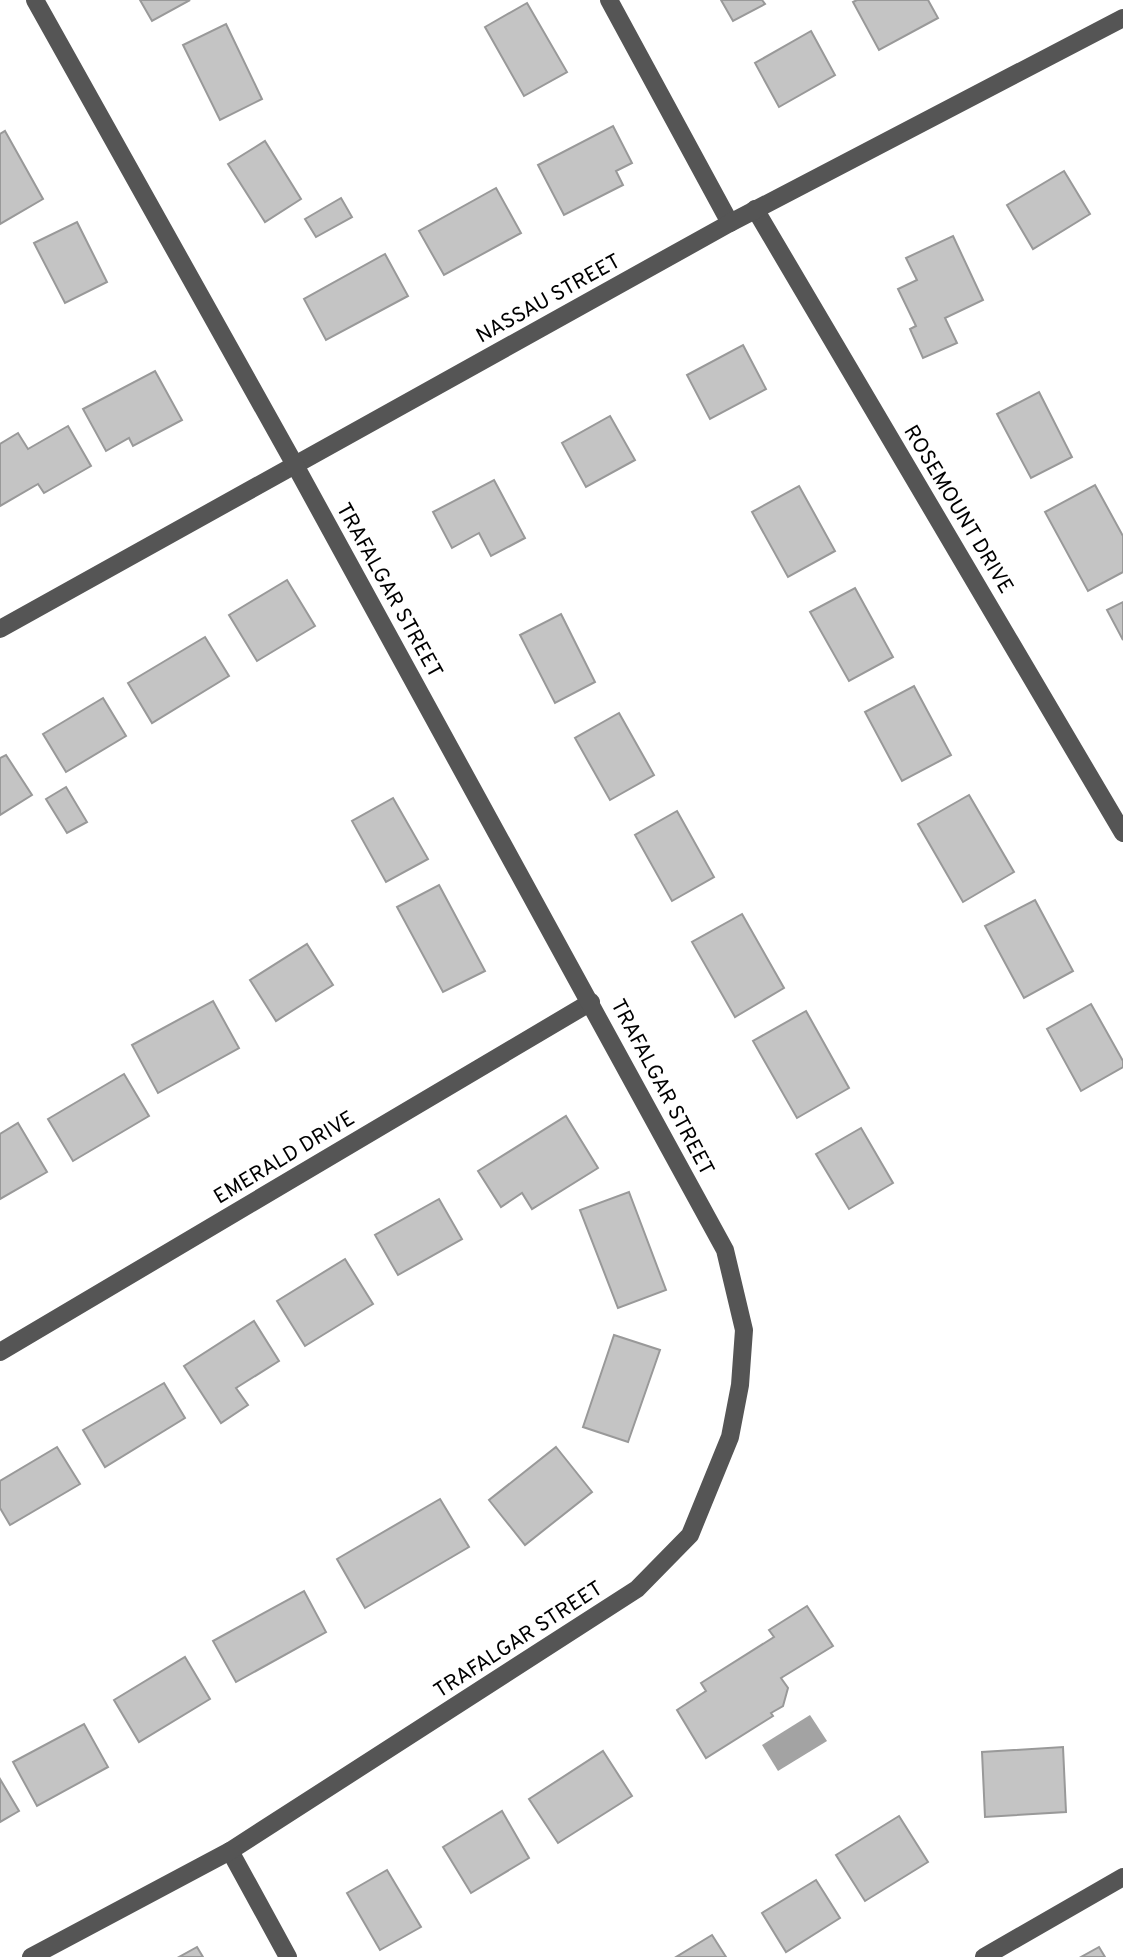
<svg xmlns="http://www.w3.org/2000/svg" width="1123" height="1957" font-family="Overpass,sans-serif">
	<rect width="100%" height="100%" fill="#fff"/>
	<path fill="#a3a3a3" d="M810,1715L827,1741L778,1771L762,1745Z"/>
	<g fill="#c4c4c4" stroke="#999" stroke-width="2">
		<path d="M140,0H190L152,21Z"/>
		<path d="M721,0H762L765,4L733,21Z"/>
		<path d="M857,0H928L938,18L879,50L853,2Z"/>
		<path d="M527,3L567,72L524,96L485,27Z"/>
		<path d="M226,24L262,99L220,120L183,45Z"/>
		<path d="M811,31L835,75L779,107L755,63Z"/>
		<path d="M613,126L632,163L616,171L623,185L564,215L538,165Z"/>
		<path d="M5,131L43,199L0,224V134Z"/>
		<path d="M265,141L301,199L265,222L228,164Z"/>
		<path d="M1064,171L1090,214L1033,249L1007,205Z"/>
		<path d="M496,188L521,233L444,275L419,231Z"/>
		<path d="M341,198L352,217L316,237L305,219Z"/>
		<path d="M77,222L107,282L65,303L34,243Z"/>
		<path d="M953,236L983,300L945,318L957,343L923,358L910,329L916,326L898,289L917,280L906,258Z"/>
		<path d="M385,254L408,296L326,340L304,299Z"/>
		<path d="M743,345L766,389L710,419L687,375Z"/>
		<path d="M155,371L182,420L133,446L129,438L106,451L83,409Z"/>
		<path d="M1039,392L1072,457L1031,478L997,414Z"/>
		<path d="M610,416L635,460L586,487L562,443Z"/>
		<path d="M68,426L91,466L44,493L38,484L0,506V444L18,433L28,449Z"/>
		<path d="M494,480L525,538L491,556L479,533L452,548L433,512Z"/>
		<path d="M1095,485L1123,536V572L1088,591L1045,512Z"/>
		<path d="M799,486L835,551L788,577L752,512Z"/>
		<path d="M287,580L315,626L257,661L229,615Z"/>
		<path d="M855,588L893,657L849,681L810,612Z"/>
		<path d="M1123,602V640L1107,610Z"/>
		<path d="M561,614L595,682L555,703L520,635Z"/>
		<path d="M205,637L229,676L152,723L128,683Z"/>
		<path d="M914,686L951,755L902,781L865,712Z"/>
		<path d="M103,698L126,736L66,772L43,734Z"/>
		<path d="M619,713L654,775L610,800L575,738Z"/>
		<path d="M6,755L32,795L0,815V758Z"/>
		<path d="M66,787L87,822L67,833L46,799Z"/>
		<path d="M969,795L1014,872L963,902L918,824Z"/>
		<path d="M393,798L428,859L386,882L352,821Z"/>
		<path d="M677,811L714,877L672,901L635,835Z"/>
		<path d="M439,885L485,971L443,992L397,907Z"/>
		<path d="M1035,900L1073,971L1024,998L985,926Z"/>
		<path d="M742,914L784,988L735,1017L692,942Z"/>
		<path d="M307,944L333,985L276,1021L250,980Z"/>
		<path d="M213,1001L239,1048L158,1093L132,1045Z"/>
		<path d="M1091,1004L1123,1061V1067L1081,1091L1047,1029Z"/>
		<path d="M806,1011L849,1088L797,1118L753,1041Z"/>
		<path d="M124,1074L149,1116L73,1161L48,1119Z"/>
		<path d="M566,1116L598,1168L532,1209L522,1193L501,1207L478,1171Z"/>
		<path d="M18,1123L47,1172L0,1199V1134Z"/>
		<path d="M861,1128L893,1183L849,1209L816,1154Z"/>
		<path d="M629,1192L666,1290L618,1308L580,1210Z"/>
		<path d="M439,1199L462,1239L398,1275L375,1235Z"/>
		<path d="M345,1259L373,1304L305,1346L277,1301Z"/>
		<path d="M254,1321L279,1361L236,1388L248,1405L221,1423L184,1366Z"/>
		<path d="M614,1335L660,1350L628,1442L583,1427Z"/>
		<path d="M164,1383L185,1418L105,1467L83,1430Z"/>
		<path d="M57,1447L80,1484L10,1525L0,1508V1481Z"/>
		<path d="M556,1447L592,1492L525,1545L489,1500Z"/>
		<path d="M440,1499L469,1547L365,1608L337,1559Z"/>
		<path d="M304,1591L326,1632L236,1682L213,1641Z"/>
		<path d="M807,1606L833,1646L781,1678L788,1688L783,1706L771,1713L773,1716L706,1758L677,1710L706,1691L701,1683L774,1637L769,1630Z"/>
		<path d="M185,1657L210,1699L139,1742L114,1700Z"/>
		<path d="M84,1724L108,1767L37,1806L13,1762Z"/>
		<path d="M1063,1747L1066,1812L985,1817L982,1752Z"/>
		<path d="M603,1751L632,1796L558,1843L529,1799Z"/>
		<path d="M0,1779L19,1811L0,1822Z"/>
		<path d="M502,1811L529,1858L471,1893L443,1847Z"/>
		<path d="M899,1816L928,1862L865,1901L836,1855Z"/>
		<path d="M387,1870L421,1927L380,1950L347,1893Z"/>
		<path d="M816,1880L840,1918L786,1952L762,1913Z"/>
		<path d="M712,1935L726,1957H676Z"/>
		<path d="M197,1947L203,1957H179Z"/>
		<path d="M1099,1947L1105,1957H1081Z"/>
	</g>
	<g fill="none" stroke-linecap="round" stroke-linejoin="round">
		<g stroke="#555" stroke-width="18">
			<path d="M609,0L730,223"/>
			<path d="M755,209L1123,833"/>
			<path d="M0,629L730,223L1123,18"/>
			<path d="M0,1352L591,1002"/>
			<path d="M230,1851L288,1957"/>
			<path d="M31,1957L230,1851L637,1589L690,1535L730,1437L740,1385L744,1330L725,1250L295,465L35,0"/>
			<path d="M984,1957L1123,1877"/>
		</g>
	</g>
	<g text-anchor="middle" stroke-width="6" stroke-linejoin="round" paint-order="stroke">
		<g font-size="21" fill="#000" stroke="#fff">
			<text transform="translate(548 298) rotate(-29)" y="7">NASSAU STREET</text>
			<text transform="translate(959 509) rotate(59)" y="7">ROSEMOUNT DRIVE</text>
			<text transform="translate(390 590) rotate(61)" y="7">TRAFALGAR STREET</text>
			<text transform="translate(663 1087) rotate(62)" y="7">TRAFALGAR STREET</text>
			<text transform="translate(284 1157) rotate(-31)" y="7">EMERALD DRIVE</text>
			<text transform="translate(518 1639) rotate(-33)" y="7">TRAFALGAR STREET</text>
		</g>
	</g>
</svg>
